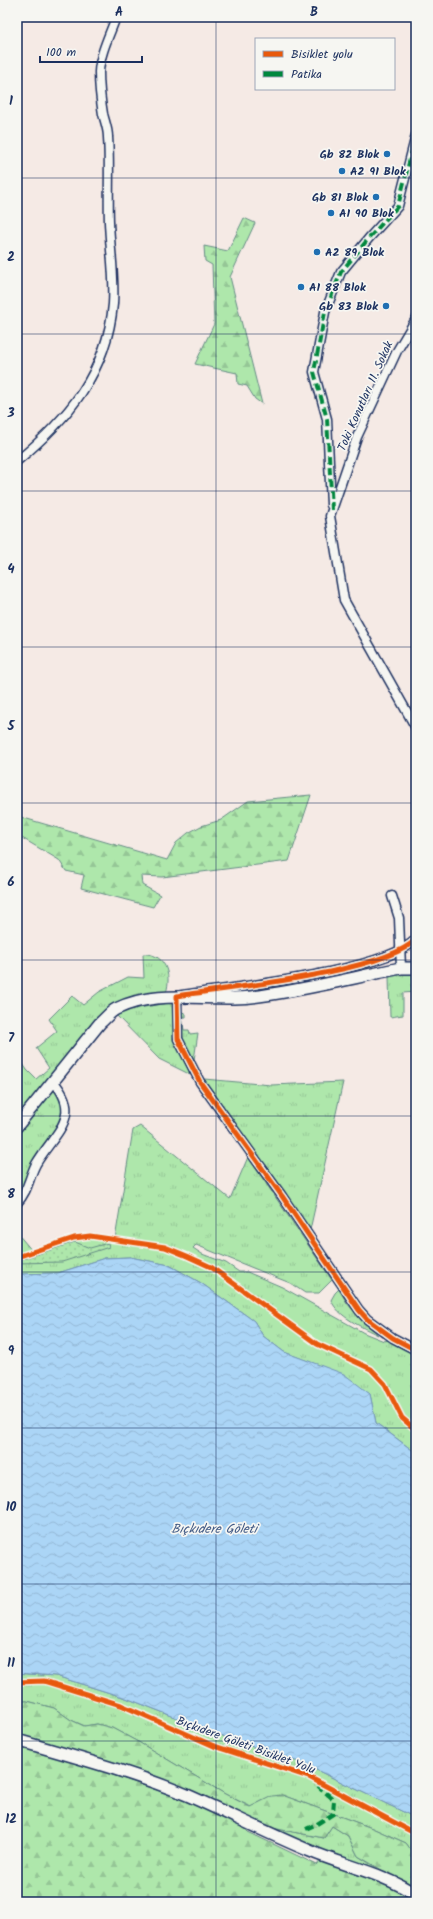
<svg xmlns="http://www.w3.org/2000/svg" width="433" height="1919" font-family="Kalam,sans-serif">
	<defs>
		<pattern id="grass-tufts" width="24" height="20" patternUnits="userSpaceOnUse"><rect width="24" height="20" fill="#aee7ab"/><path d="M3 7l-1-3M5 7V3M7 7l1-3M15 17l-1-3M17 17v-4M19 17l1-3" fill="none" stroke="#95c696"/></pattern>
		<pattern id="forest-firs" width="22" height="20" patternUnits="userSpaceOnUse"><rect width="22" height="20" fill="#aee7ab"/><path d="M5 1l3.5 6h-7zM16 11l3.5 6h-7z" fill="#95c696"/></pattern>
		<pattern id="park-dots" width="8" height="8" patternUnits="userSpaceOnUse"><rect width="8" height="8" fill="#aee7ab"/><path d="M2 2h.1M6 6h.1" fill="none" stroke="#95c696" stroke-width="1.8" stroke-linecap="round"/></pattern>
		<pattern id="water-waves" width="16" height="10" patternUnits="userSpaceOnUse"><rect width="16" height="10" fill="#abd5f6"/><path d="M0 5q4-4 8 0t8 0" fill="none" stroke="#93b7d5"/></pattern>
	</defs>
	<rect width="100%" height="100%" fill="#f5eae5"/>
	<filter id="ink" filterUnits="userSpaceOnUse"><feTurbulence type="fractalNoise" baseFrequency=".025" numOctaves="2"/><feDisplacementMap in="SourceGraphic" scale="8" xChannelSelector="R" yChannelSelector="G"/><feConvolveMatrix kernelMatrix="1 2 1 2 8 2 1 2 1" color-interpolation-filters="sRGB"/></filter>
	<g filter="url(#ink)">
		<g fill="url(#grass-tufts)" stroke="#648b84">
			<path d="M143,954C165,953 172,974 166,993L126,1001L17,1119V1055L27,1070L36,1079L49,1068L36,1048L57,1031L49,1019L72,996L83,1005L99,992L128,977L144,978Z"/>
			<path d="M416,973V992L403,993V1015L390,1017L389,976Z"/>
			<path d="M173,1002C173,1035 176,1045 191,1075L159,1059L116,1015L127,1010Z"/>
			<path d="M181,1011L186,1014V1017H182L184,1030H189L190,1034L198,1033L194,1060C187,1047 174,1026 181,1011Z"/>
			<path d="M204,1079L271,1085L343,1082L310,1230Z"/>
			<path d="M54,1087L63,1100V1118L30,1170L17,1197V1134Z"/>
			<path d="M140,1126L230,1199L248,1157L332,1280L319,1293H305L290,1283L196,1245L193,1248L202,1254L226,1263L239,1272H247L282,1287L364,1333L384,1341L390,1340L416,1355V1453L376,1423L370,1394L326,1368L284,1352L263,1336L254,1321L201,1283L169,1265L130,1257L105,1258L58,1273L17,1274V1233L33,1252L84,1236L115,1239L133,1130Z"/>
			<path d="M339,1289L347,1303L359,1317L378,1335C362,1327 338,1317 331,1300L335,1293Z"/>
			<path d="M17,1673L56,1676L126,1698L241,1743L302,1763L416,1818V1857L406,1843L372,1828L282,1795L262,1801L251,1807L225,1794L140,1743L112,1728L97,1724L85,1726L71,1720L54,1708L27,1701H17Z"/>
			<path d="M332,1826L348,1836L358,1856L383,1872L308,1845L267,1827L324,1838Z"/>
		</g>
		<g fill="url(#forest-firs)" stroke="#648b84">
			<path d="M244,218L255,223L230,277L262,404L255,399L247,386L238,384L237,373L195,364L214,324L212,265L205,261L204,246L228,251Z"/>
			<path d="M311,795L289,861L162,877L141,876L142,885L160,895L153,907L81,888L84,875L66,871L59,860L17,835V816L167,860L176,843L188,833L201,826L221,820L248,801Z"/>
			<path d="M17,1701H27L54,1708L71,1720L84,1726L97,1724L112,1728L140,1743L225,1794L250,1807L272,1796L282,1795L372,1828L406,1843L416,1857V1890L358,1856L348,1836L332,1826L324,1838L267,1827L17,1735Z"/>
			<path d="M17,1746L96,1769L186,1800L243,1826L248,1832L317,1865L322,1859L399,1888L416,1900V1902H17Z"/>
		</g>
		<path fill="url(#park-dots)" stroke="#648b84" d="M75,1242L90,1248L108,1243L109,1247L62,1262L17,1263V1261Z"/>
		<path fill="url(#water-waves)" stroke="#7193b9" d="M130,1257L169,1265L201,1283L254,1321L263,1336L284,1352L344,1374L370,1394L376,1423L416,1453V1818L302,1763L241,1743L126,1698L56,1676L17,1673V1274L58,1273L105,1258Z"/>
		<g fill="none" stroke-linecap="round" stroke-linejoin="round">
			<g stroke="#1b2f5e" stroke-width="11">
				<g id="street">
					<path d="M416,319L397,351L357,437L330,516L344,600L416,728"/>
					<path d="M17,461C68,419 107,372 113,304C115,277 110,249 109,222C108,194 110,165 108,137C108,129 105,122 103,114C101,102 99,83 99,72C100,53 110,34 116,17"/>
					<path d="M331,505L327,419L314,372L325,312L341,272L369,238L398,206L416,135"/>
					<path d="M392,896L399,918L401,968"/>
					<path d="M416,939C387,972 226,988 177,996L178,1039L200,1082L282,1196L359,1310L367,1319L393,1338L416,1350"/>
					<path d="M17,1203C28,1192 29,1177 36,1164C54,1133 84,1116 53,1081"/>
				</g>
			</g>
			<g stroke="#1b2f5e" stroke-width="14">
				<g id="secondary">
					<path d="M17,1126L100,1023C105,1019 110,1012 116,1009C159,988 206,1002 251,997C301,991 351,978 401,968H416"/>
					<path d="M17,1740C74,1757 132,1772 187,1795C228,1813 269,1834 310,1851C345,1866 384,1873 416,1895"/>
				</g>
			</g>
			<use href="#street" stroke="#f6f6f2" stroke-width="8"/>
			<use href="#secondary" stroke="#f6f6f2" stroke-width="11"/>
			<g stroke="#00873e" stroke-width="4" stroke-dasharray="8 4" stroke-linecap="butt">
				<path d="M332,510L327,419L314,372L325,312L341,272L369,238L398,206L416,135"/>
				<path d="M306,1829L317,1824L333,1814L334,1800L318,1786"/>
			</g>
			<g stroke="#f6f6f2" stroke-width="8">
				<g id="cycleway">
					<path d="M416,939C387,972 226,988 177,996L178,1039L200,1082L282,1196L359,1310L367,1319L393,1338L416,1350"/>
					<path d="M17,1257L74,1238L90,1236L165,1247L187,1256L211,1267L317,1344L371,1369L385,1384L402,1418L416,1430"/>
					<path d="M17,1682L44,1681L121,1705L214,1746L309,1777L416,1834"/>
				</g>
			</g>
			<use href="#cycleway" stroke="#e8590c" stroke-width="5"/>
		</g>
	</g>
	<path fill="none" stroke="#1b2f5e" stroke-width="1" stroke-opacity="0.55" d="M216,17V1902M17,178H416M17,334H416M17,491H416M17,647H416M17,803H416M17,960H416M17,1116H416M17,1272H416M17,1428H416M17,1584H416M17,1741H416"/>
	<g fill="#1f6fb2" stroke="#f6f6f2" stroke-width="1.5">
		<circle cx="387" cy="154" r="4"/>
		<circle cx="342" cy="171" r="4"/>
		<circle cx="376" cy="197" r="4"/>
		<circle cx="331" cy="213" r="4"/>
		<circle cx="317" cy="252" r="4"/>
		<circle cx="301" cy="287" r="4"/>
		<circle cx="386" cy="306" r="4"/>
	</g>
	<g text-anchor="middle" stroke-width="3.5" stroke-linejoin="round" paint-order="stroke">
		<g font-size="12" font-weight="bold" fill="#1b2f5e" stroke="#f6f6f2" text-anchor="start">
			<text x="379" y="158" text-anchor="end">Gb 82 Blok</text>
			<text x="350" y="175">A2 91 Blok</text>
			<text x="368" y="201" text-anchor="end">Gb 81 Blok</text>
			<text x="339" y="217">A1 90 Blok</text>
			<text x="325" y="256">A2 89 Blok</text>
			<text x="309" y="291">A1 88 Blok</text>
			<text x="378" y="310" text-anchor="end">Gb 83 Blok</text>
		</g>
		<g font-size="12" fill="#1b2f5e" stroke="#f6f6f2">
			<text transform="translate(365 396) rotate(-66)" y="4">Toki Konutları 11. Sokak</text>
			<text transform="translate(246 1745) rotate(20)" y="4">Bıçkıdere Göleti Bisiklet Yolu</text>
		</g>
		<g font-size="13" font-style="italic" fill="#3f5884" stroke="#f6f6f2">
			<text x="214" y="1533">Bıçkıdere Göleti</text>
		</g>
	</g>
	<rect width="433" height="1919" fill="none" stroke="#f6f6f2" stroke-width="44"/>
	<rect x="255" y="38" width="140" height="52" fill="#f6f6f2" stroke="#9ea6b7"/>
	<rect x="263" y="51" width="20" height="6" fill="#e8590c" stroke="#9ea6b7"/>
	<text x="291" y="58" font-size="12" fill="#1b2f5e">Bisiklet yolu</text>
	<rect x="263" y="71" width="20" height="6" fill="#00873e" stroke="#9ea6b7"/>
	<text x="291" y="78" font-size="12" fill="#1b2f5e">Patika</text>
	<path d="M40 56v6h102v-6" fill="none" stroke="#1b2f5e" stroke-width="2"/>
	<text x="46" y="56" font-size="12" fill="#1b2f5e" stroke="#f6f6f2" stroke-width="3" paint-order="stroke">100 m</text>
	<rect x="22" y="22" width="389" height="1875" fill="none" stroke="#1b2f5e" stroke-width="1.5"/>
	<g font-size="13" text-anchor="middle" font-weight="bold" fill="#1b2f5e">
		<text x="119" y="16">A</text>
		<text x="314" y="16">B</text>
		<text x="11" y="105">1</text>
		<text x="11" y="261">2</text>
		<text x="11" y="417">3</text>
		<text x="11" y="573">4</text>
		<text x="11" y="730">5</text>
		<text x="11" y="886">6</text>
		<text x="11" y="1042">7</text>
		<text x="11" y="1198">8</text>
		<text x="11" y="1355">9</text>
		<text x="11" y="1511">10</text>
		<text x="11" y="1667">11</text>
		<text x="11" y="1823">12</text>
	</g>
</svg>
